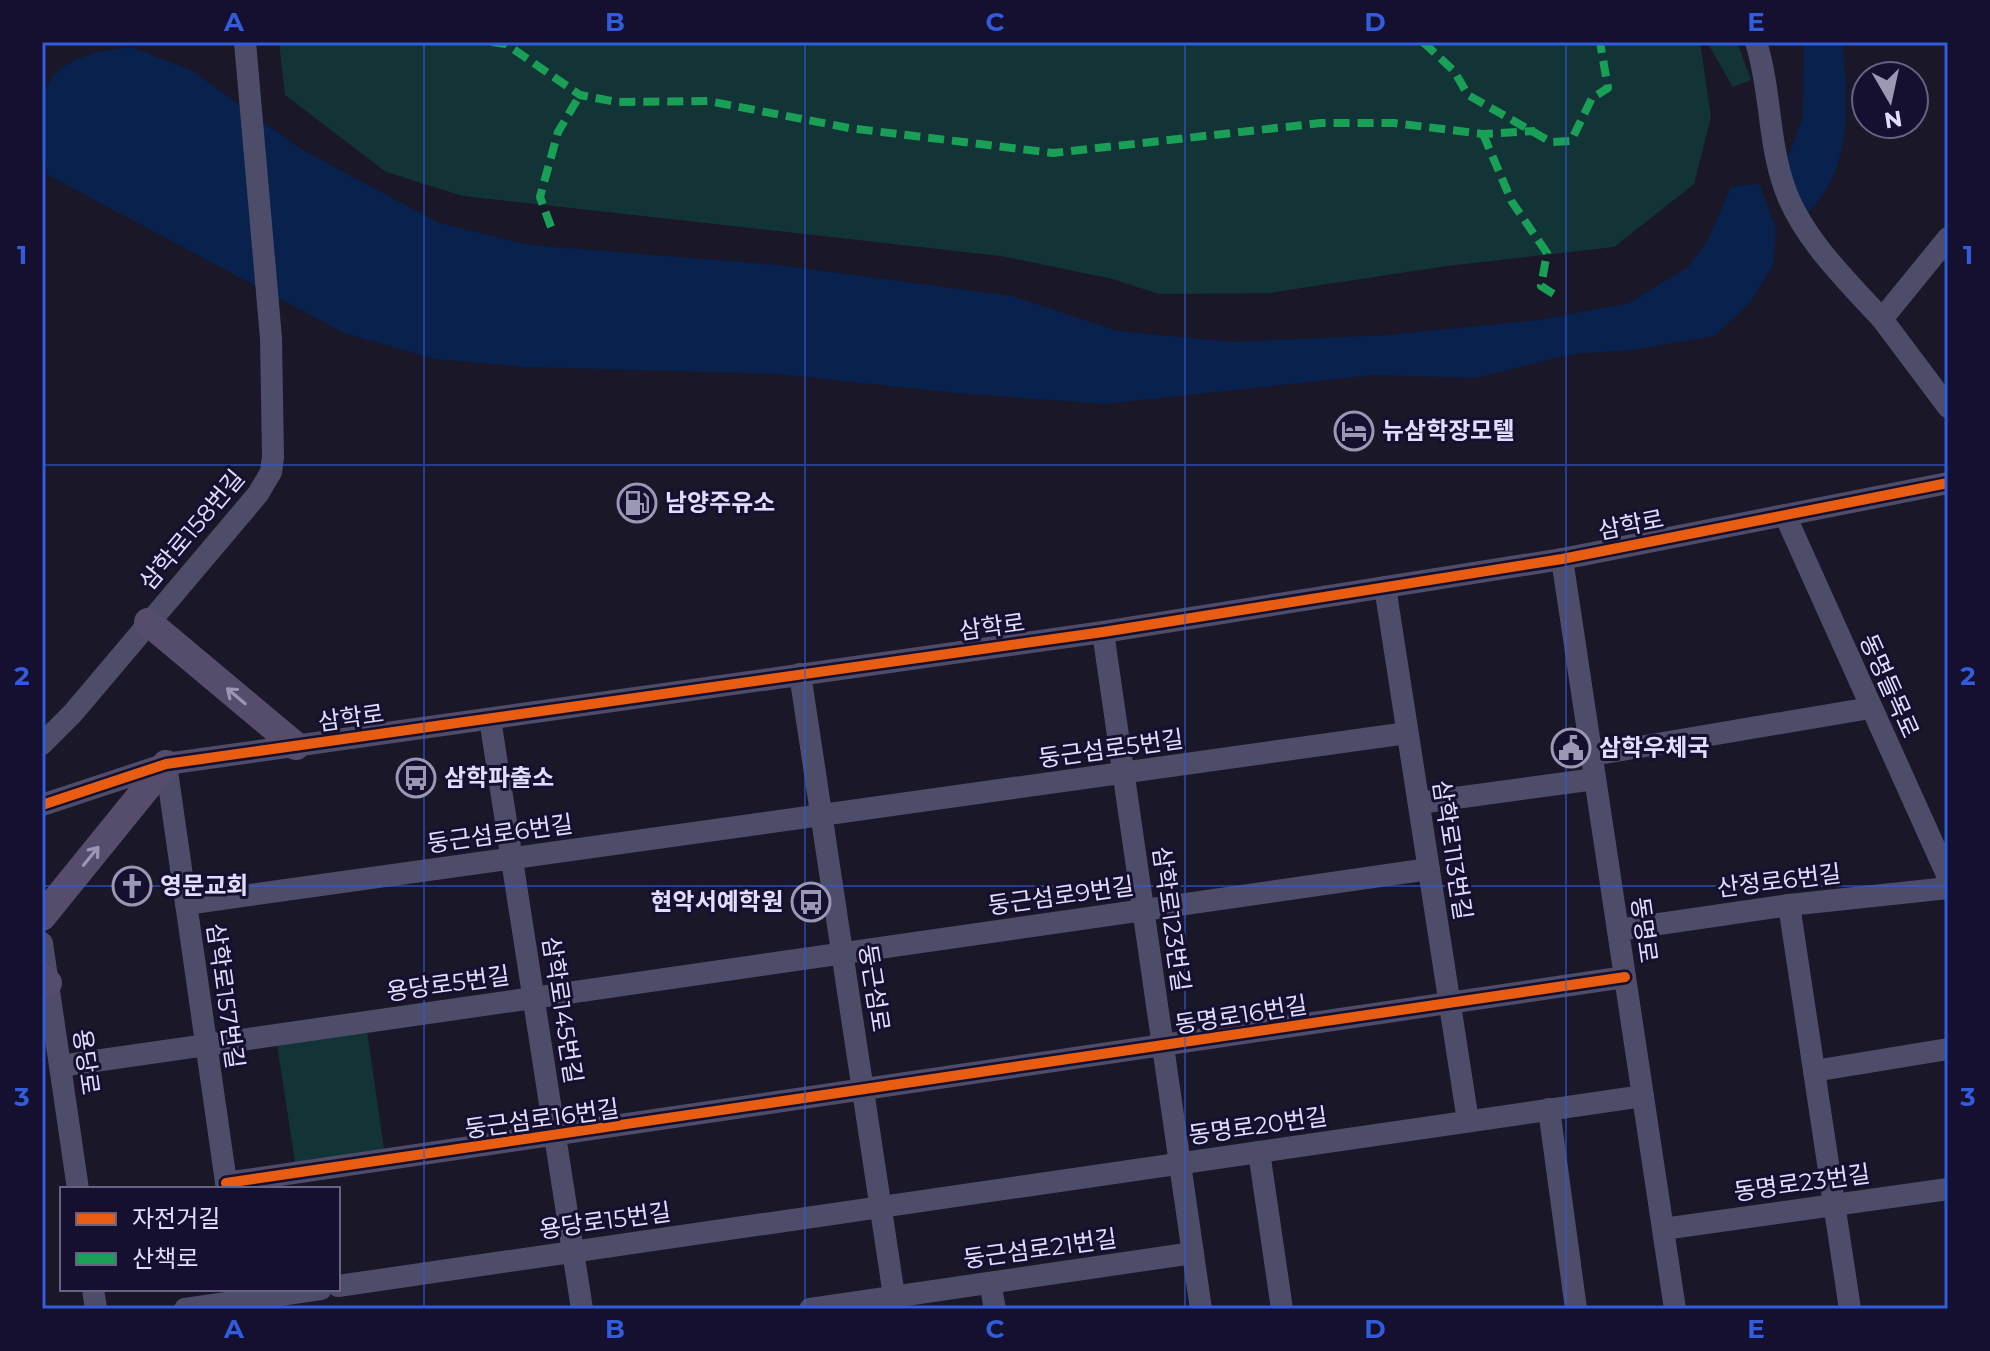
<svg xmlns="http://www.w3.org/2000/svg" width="1990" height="1351" font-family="Montserrat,'Noto Sans KR',sans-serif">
	<rect width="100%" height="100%" fill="#1a1728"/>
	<g fill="#133436">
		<path d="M279,42H1700L1711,117L1694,184L1614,247L1447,266L1269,293L1159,294L1113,279L1001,256L463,196L386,172L285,95Z"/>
		<path d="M1707,42H1737L1751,80L1733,87Z"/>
		<path d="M367,1031L384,1149L295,1162L277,1044Z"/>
	</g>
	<g fill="#08214d">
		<path d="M1804,42H1842C1848,103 1854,167 1807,214L1785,165L1803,117Z"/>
		<path d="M131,47L191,70L301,149L439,223L529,245L779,265L1012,296L1117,331L1233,342L1387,335L1539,320L1629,303L1688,267L1708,240L1731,187L1759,183L1776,229L1773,264L1751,302L1714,336L1631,350L1573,354L1476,378L1373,375L1105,404L956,393L778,374L526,367L435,359L344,333L48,175C32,91 38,57 131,47Z"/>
	</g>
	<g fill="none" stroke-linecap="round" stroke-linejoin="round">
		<g stroke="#4d4c69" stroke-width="22">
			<path d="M1756,42C1771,90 1768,140 1784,186C1801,237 1847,281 1882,319"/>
			<path d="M1948,238L1882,319L1948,407"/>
			<path d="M1785,515L1948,877"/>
			<path d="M1562,559L1675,1309"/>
			<path d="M1385,587L1468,1121"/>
			<path d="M1103,632L1201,1309"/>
			<path d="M800,674L896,1309"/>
			<path d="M490,719L582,1309"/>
			<path d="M42,744L73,713L258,494L271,472L273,457L271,338L245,42"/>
			<path d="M1592,755L1870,708"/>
			<path d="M166,764L227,1189"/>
			<path d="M1419,803L1595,779"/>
			<path d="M42,805L166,764L1103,632L1562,559L1948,483"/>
			<path d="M186,904L1407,733"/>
			<path d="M1789,905L1850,1309"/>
			<path d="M1618,930L1789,905L1948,888"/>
			<path d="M42,943L78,1189"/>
			<path d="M60,1066L1429,869"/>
			<path d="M1814,1071L1948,1049"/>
			<path d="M1549,1109L1576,1309"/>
			<path d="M1259,1152L1282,1309"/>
			<path d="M226,1183L1625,977"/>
			<path d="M1663,1229L1948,1189"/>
			<path d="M990,1283L995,1309"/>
			<path d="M338,1286L1643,1096"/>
			<path d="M93,1289L96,1309"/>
			<path d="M185,1309L321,1289"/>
			<path d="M810,1309L1193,1253"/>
		</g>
		<g stroke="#564d6d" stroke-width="28">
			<path d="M148,622L296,746"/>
			<path d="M42,917L166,764"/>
			<path d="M42,977L48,983"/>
		</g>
		<g stroke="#1a9f57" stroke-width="8" stroke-dasharray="16 8" stroke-linecap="butt">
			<path d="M492,42L506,44L580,95L617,102L708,101L849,128L1053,153L1321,123H1394L1483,134L1535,131"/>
			<path d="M1423,42L1454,71L1468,95L1551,142L1571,141L1592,98L1608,88L1600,42"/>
			<path d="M1483,134L1512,202L1547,253L1541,286L1560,298"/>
			<path d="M551,227L540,197L558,132L580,95"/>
		</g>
		<g stroke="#15102f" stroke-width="15">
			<g id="cycleway">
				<path d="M42,805L166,764L1103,632L1562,559L1948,483"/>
				<path d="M226,1183L1625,977"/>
			</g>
		</g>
		<use href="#cycleway" stroke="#e95d12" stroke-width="10"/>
	</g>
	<defs><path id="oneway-shaft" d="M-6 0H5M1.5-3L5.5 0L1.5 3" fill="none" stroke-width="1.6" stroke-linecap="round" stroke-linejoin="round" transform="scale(2)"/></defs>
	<g stroke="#9c95b6">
		<use href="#oneway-shaft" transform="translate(236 696) rotate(-140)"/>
		<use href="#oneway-shaft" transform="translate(91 856) rotate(-51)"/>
	</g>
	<path fill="none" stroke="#315cdc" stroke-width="2" stroke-opacity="0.55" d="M424,42V1309M805,42V1309M1185,42V1309M1566,42V1309M42,465H1948M42,886H1948"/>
	<defs>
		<g id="hotel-ring" transform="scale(2)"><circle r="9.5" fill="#15102f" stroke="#9b98b4" stroke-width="1.5"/><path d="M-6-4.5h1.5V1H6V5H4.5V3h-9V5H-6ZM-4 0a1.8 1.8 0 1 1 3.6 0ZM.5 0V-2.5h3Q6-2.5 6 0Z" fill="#9b98b4"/></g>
		<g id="fuel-ring" transform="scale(2)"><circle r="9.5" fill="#15102f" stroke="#9b98b4" stroke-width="1.5"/><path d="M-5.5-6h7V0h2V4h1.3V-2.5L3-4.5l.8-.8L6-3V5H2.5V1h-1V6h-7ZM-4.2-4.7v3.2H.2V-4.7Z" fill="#9b98b4"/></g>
		<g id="civic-ring" transform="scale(2)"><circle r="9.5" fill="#15102f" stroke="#9b98b4" stroke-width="1.5"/><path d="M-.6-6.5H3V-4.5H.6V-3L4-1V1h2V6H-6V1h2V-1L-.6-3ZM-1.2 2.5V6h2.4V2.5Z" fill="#9b98b4"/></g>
		<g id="bus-ring" transform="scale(2)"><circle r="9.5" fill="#15102f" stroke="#9b98b4" stroke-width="1.5"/><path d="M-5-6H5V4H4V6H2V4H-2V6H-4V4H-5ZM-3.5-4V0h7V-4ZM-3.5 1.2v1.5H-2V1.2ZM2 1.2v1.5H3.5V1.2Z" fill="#9b98b4"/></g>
		<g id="church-ring" transform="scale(2)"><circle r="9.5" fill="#15102f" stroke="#9b98b4" stroke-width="1.5"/><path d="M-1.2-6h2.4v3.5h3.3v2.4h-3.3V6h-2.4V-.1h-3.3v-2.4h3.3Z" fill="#9b98b4"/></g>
	</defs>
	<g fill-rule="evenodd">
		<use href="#hotel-ring" x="1354" y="431"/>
		<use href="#fuel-ring" x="637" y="503"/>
		<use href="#civic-ring" x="1571" y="748"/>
		<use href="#bus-ring" x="416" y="778"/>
		<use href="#church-ring" x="132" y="886"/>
		<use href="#bus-ring" x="811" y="902"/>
	</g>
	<g text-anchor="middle" stroke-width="6" stroke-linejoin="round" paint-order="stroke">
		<g font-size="24" font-weight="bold" fill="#e1ddff" stroke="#15102f" text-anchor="start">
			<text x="1382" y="439">뉴삼학장모텔</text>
			<text x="665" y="511">남양주유소</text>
			<text x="1599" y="756">삼학우체국</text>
			<text x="444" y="786">삼학파출소</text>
			<text x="160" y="894">영문교회</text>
			<text x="783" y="910" text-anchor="end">현악서예학원</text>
		</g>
		<g font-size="24" fill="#e1ddff" stroke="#15102f">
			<text transform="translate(1631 525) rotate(-11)" y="8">삼학로</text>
			<text transform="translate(192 530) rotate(-50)" y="8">삼학로158번길</text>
			<text transform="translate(992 627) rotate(-8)" y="8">삼학로</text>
			<text transform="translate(1889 686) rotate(66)" y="8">동명들목로</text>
			<text transform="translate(351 718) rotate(-8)" y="8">삼학로</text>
			<text transform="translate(1111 749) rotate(-8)" y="8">둥근섬로5번길</text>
			<text transform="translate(500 834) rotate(-8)" y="8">둥근섬로6번길</text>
			<text transform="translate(1452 850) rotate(81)" y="8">삼학로113번길</text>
			<text transform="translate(1779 881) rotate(-7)" y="8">산정로6번길</text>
			<text transform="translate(1061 896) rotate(-8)" y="8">둥근섬로9번길</text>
			<text transform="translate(1171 919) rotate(82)" y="8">삼학로123번길</text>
			<text transform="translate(1644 930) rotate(82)" y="8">동명로</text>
			<text transform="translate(448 984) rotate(-8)" y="8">용당로5번길</text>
			<text transform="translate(874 988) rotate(81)" y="8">둥근섬로</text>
			<text transform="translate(225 996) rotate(82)" y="8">삼학로157번길</text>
			<text transform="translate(562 1010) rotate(81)" y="8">삼학로145번길</text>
			<text transform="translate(1241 1015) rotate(-9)" y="8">동명로16번길</text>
			<text transform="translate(86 1062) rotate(82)" y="8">용당로</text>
			<text transform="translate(542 1119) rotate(-8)" y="8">둥근섬로16번길</text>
			<text transform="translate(1258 1126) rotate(-8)" y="8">동명로20번길</text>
			<text transform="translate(1802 1183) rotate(-8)" y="8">동명로23번길</text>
			<text transform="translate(605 1221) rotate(-8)" y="8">용당로15번길</text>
			<text transform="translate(1040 1249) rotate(-8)" y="8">둥근섬로21번길</text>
		</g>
	</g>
	<rect width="1990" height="1351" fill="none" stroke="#15102f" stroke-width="88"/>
	<rect x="60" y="1187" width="280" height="104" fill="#15102f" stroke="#676282" stroke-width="2"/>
	<rect x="76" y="1213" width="40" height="12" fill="#e95d12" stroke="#676282" stroke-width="2"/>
	<text x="132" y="1227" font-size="24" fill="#e1ddff">자전거길</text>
	<rect x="76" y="1253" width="40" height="12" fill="#1a9f57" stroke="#676282" stroke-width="2"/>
	<text x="132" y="1267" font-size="24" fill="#e1ddff">산책로</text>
	<g transform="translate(1890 100) rotate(171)"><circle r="38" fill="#15102f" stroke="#676282" stroke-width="2"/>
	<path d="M0-6L14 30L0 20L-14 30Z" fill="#9b98b4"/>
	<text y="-12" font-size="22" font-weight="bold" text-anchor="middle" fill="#e1ddff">N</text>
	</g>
	<rect x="44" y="44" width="1902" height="1263" fill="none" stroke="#315cdc" stroke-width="3"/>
	<g font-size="26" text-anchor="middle" font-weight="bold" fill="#315cdc">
		<text x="234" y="31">A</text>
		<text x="615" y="31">B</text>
		<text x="995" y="31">C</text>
		<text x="1375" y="31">D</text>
		<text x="1756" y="31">E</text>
		<text x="22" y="264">1</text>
		<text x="1968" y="264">1</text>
		<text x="22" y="685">2</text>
		<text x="1968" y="685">2</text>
		<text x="22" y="1106">3</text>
		<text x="1968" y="1106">3</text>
		<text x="234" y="1338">A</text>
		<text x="615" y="1338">B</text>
		<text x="995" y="1338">C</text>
		<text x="1375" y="1338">D</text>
		<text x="1756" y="1338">E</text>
	</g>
</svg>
